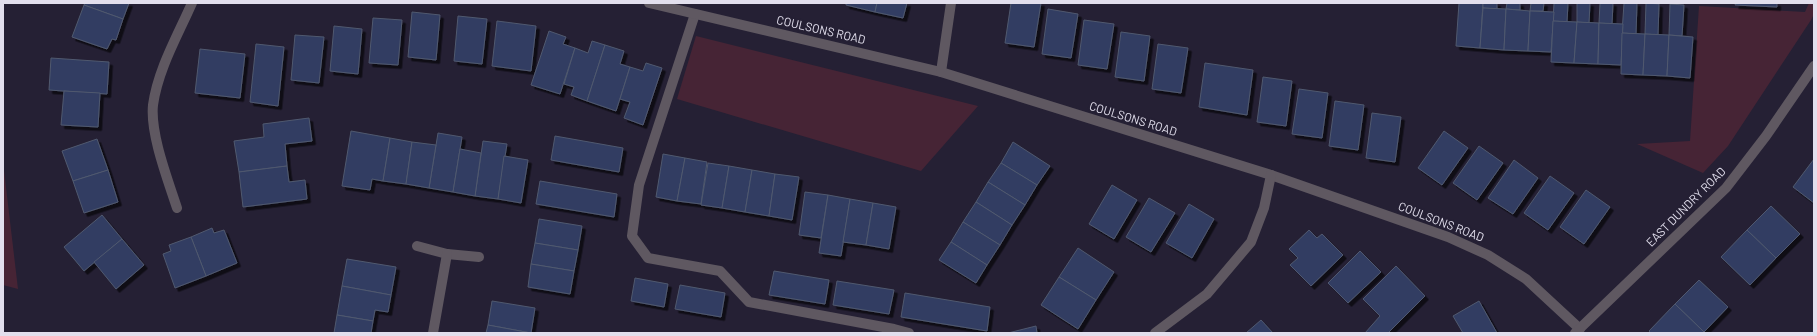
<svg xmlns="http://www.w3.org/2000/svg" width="1817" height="336" font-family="Barlow,sans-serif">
	<defs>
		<filter id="shadow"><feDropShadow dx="3.5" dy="3.5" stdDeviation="0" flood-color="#0009"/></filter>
	</defs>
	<rect width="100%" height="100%" fill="#252034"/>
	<g fill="#462435">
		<path d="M1809,3H1814V14L1811,20L1728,146L1703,173L1637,144L1690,141L1699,6L1805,12Z"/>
		<path d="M696,36L978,106L921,171L677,99Z"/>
		<path d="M3,162L18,289L3,285Z"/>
	</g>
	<g fill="#313d62" stroke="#50596f" filter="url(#shadow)">
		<path d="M85,3H129L123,19L84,5Z"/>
		<path d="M846,3H877L875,12L846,5Z"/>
		<path d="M877,3H907L903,18L875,12Z"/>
		<path d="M1011,3H1041L1034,47L1005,43Z"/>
		<path d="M1459,3H1483L1480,48L1456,46Z"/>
		<path d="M1483,3H1497V9L1483,8Z"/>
		<path d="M1507,3H1520V10L1506,9Z"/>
		<path d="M1531,3H1544L1543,11H1530Z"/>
		<path d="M1554,3H1568L1567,22L1553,21Z"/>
		<path d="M1577,3H1590L1589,23L1577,22Z"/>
		<path d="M1600,3H1613L1612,24L1599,23Z"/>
		<path d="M1624,3H1637L1636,34L1622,33Z"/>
		<path d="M1646,3L1659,4L1658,35L1645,34Z"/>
		<path d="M1736,3H1777V7L1735,5Z"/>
		<path d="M1670,4L1684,5L1682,36L1669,35Z"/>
		<path d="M84,5L123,19L116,40L112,39L107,49L72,37Z"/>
		<path d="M1483,8L1506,9L1504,50L1480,48Z"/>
		<path d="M1048,9L1078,14L1071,58L1042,54Z"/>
		<path d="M1506,9L1530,11L1528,51L1504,50Z"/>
		<path d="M1530,11L1554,12L1551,52L1528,51Z"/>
		<path d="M412,12L440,15L436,60L408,57Z"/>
		<path d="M458,16L487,19L482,64L454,61Z"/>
		<path d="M373,18L402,20L398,65L369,63Z"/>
		<path d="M1084,20L1114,24L1107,69L1078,65Z"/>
		<path d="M497,21L536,26L531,71L492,66Z"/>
		<path d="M1553,21L1577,22L1574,63L1551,62Z"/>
		<path d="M1577,22L1599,23L1598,64L1574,63Z"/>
		<path d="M1599,23L1623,24L1621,65L1598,64Z"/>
		<path d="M334,26L362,29L358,74L330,71Z"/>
		<path d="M549,31L566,37L563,44L575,48L560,94L531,85Z"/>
		<path d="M1121,32L1150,36L1144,81L1115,77Z"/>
		<path d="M1622,33L1645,34L1643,75L1621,74Z"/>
		<path d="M1645,34L1669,35L1667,76L1643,75Z"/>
		<path d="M295,35L324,37L319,83L291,80Z"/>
		<path d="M1669,35L1693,37L1690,78L1667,76Z"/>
		<path d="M592,41L605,45L587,101L571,95L574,87L564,84L575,48L588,53Z"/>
		<path d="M256,44L284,47L278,106L250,102Z"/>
		<path d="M1158,44L1188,48L1181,93L1152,89Z"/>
		<path d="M605,45L624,51L620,64L630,67L616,111L587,101Z"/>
		<path d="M200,49L245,54L240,98L195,93Z"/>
		<path d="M51,58L109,62L107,94L49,90Z"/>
		<path d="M646,63L662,68L643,125L624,118L630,102L620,99L630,67L643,71Z"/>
		<path d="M1205,63L1253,70L1247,115L1199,107Z"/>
		<path d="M1263,77L1292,81L1286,126L1257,122Z"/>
		<path d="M1299,89L1328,93L1322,138L1292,134Z"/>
		<path d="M64,91L100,93L98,127L61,125Z"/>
		<path d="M1335,101L1364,105L1358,150L1329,146Z"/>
		<path d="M1372,113L1401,117L1395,162L1366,158Z"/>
		<path d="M309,118L312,141L285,144L287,166L239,172L234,141L264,137L263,124Z"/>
		<path d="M351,131L390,138L383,181L372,179L370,190L342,186Z"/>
		<path d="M1444,131L1468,148L1442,185L1418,168Z"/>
		<path d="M438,133L462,137L453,192L429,188Z"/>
		<path d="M555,136L623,148L619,172L551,160Z"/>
		<path d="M390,138L412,142L406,184L383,181Z"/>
		<path d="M97,139L108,170L73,181L62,151Z"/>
		<path d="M483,141L507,144L498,199L475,196Z"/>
		<path d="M412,142L436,145L429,188L406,184Z"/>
		<path d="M1013,142L1050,166L1037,185L1001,163Z"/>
		<path d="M1479,146L1503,163L1477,200L1453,183Z"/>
		<path d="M460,149L481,153L475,196L453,192Z"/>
		<path d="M663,154L685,158L677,201L656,197Z"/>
		<path d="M504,156L528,160L521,203L498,199Z"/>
		<path d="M685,158L707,162L701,204L677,201Z"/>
		<path d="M1814,159V203L1793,187Z"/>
		<path d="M1514,160L1538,178L1513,214L1488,198Z"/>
		<path d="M708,163L729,166L722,208L701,205Z"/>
		<path d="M1001,163L1037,185L1025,205L988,182Z"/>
		<path d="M287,166L289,182L305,180L307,199L243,207L239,172Z"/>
		<path d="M729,166L752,170L745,212L722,208Z"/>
		<path d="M108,170L118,202L84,213L73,181Z"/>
		<path d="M752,170L775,174L769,216L745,212Z"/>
		<path d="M775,174L799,177L792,220L769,216Z"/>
		<path d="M1550,176L1574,193L1548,230L1524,213Z"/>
		<path d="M540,181L617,194L614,217L536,204Z"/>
		<path d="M988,182L1025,205L1012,225L976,202Z"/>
		<path d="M1112,185L1137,200L1114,239L1089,224Z"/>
		<path d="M1586,190L1610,207L1584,244L1560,227Z"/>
		<path d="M805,192L828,195L821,238L799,235Z"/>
		<path d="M828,195L850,199L841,256L819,253Z"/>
		<path d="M1149,198L1175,213L1151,252L1126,237Z"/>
		<path d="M850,199L873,203L866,245L843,242Z"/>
		<path d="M976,202L1012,225L1000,245L963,222Z"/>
		<path d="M873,203L896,207L889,249L866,245Z"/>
		<path d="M1189,204L1214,219L1192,258L1166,243Z"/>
		<path d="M1771,206L1800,234L1776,258L1747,230Z"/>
		<path d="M102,215L122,239L84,271L64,247Z"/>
		<path d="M539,219L582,226L578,250L535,243Z"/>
		<path d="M963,222L1000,245L987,265L951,242Z"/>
		<path d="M212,228L214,233L224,230L237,263L206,276L191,237Z"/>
		<path d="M1309,230L1317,238L1322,234L1343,255L1311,286L1290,265L1298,258L1289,249Z"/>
		<path d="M1747,230L1776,258L1750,285L1721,257Z"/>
		<path d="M191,237L206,276L175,288L163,254L171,251L169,245Z"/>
		<path d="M122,239L144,265L116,289L94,262Z"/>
		<path d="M951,242L987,265L976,283L939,260Z"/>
		<path d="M535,243L578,250L574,271L531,264Z"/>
		<path d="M1078,248L1114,272L1096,300L1059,277Z"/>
		<path d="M1360,251L1381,272L1348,303L1328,283Z"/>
		<path d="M347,259L396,267L391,295L342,286Z"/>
		<path d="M531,264L574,271L570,294L528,287Z"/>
		<path d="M1396,266L1425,296L1388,333H1365L1380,316L1363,299Z"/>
		<path d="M774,271L829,280L825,304L769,295Z"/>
		<path d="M1059,277L1096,300L1078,329L1041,305Z"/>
		<path d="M635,278L668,284L664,307L631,301Z"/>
		<path d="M1699,280L1728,307L1704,332L1675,304Z"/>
		<path d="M837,281L894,290L889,314L833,305Z"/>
		<path d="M680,285L725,293L721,317L675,309Z"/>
		<path d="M342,286L391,295L388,312L375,310L373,321L337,315Z"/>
		<path d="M905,293L990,307L987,331L901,317Z"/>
		<path d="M492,301L535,308L531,333L488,325Z"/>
		<path d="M1479,301L1497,333H1463L1453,316Z"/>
		<path d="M1675,304L1704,332L1703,333H1651L1649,331Z"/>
		<path d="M337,315L373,321L371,333H334Z"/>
		<path d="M1261,320L1273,333H1246Z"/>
		<path d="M488,325L531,333H486Z"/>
		<path d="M1036,326L1037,333H1008Z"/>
	</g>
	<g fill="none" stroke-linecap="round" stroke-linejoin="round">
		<path stroke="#5f5861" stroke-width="10" d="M695,14L639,185L632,236L648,258L720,271L749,302L894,329L909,333"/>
		<g stroke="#5f5861" stroke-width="10">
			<path d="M649,3L941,72L1271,175L1448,237L1488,255L1526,279L1580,329"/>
			<path d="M941,72L951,3"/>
			<path d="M177,208C168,180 150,134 153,105C158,69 178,35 192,3"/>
			<path d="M417,246L447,254L479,257"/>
			<path d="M433,333L447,254"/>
			<path d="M1155,333L1207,294L1251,242L1264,208L1271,175"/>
			<path d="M1575,333L1726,188L1766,136L1814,66"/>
		</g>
	</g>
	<g text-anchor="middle" stroke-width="4" stroke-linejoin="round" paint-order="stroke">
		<g font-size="12" fill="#e2dfed" stroke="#252034">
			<text transform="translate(821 30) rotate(13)" y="4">COULSONS ROAD</text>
			<text transform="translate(1133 119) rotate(17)" y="4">COULSONS ROAD</text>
			<text transform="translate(1686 207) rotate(-45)" y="4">EAST DUNDRY ROAD</text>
			<text transform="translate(1441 222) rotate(21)" y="4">COULSONS ROAD</text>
		</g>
	</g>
	<rect width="1817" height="336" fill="none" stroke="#e2dfed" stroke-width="8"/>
</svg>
